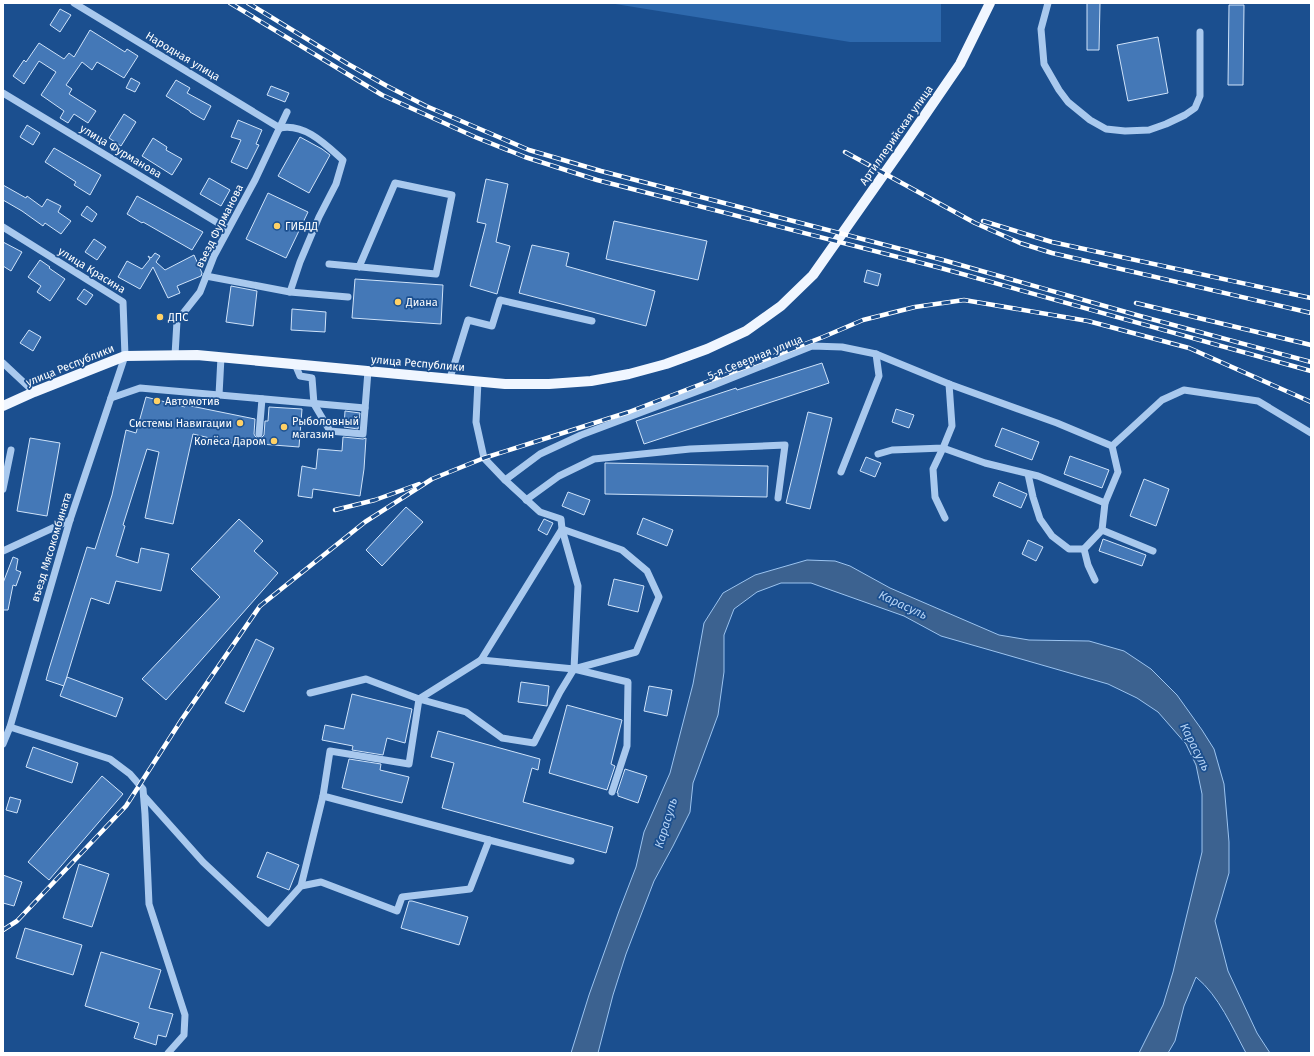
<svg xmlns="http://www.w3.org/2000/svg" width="1314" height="1056" font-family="'Fira Sans',sans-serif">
	<rect width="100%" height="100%" fill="#1b4f8f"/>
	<path fill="#2e69ad" d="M609,3H941V42H850Z"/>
	<path fill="#3c6290" stroke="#9cc4f0" d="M807,560L835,561L850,566L890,588L999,635L1029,640L1089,641L1124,651L1151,669L1177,695L1202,730L1214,749L1224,784L1229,842V873L1215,921L1228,971L1257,1033L1270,1053H1246C1232,1027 1219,996 1196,977L1184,1006L1175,1041L1168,1053H1139L1163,1005L1173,972L1202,852V794L1196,765L1186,744L1158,712L1137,698L1108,684L941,636L904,616L811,583H781L757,592L734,609L724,635V672L718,715L693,783L690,812L673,846L654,881L626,954L613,995L598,1053H571L589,995L619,911L636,867L644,832L670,773L693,684L704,623L723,593L755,575Z"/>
	<g fill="#4478b7" stroke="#cfe3fa">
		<path d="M1087,3H1100L1099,50H1087Z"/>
		<path d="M1229,5H1244L1243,85H1228Z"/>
		<path d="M60,9L71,15L60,32L50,25Z"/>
		<path d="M90,30L125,52L127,49L138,56L124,78L97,62L92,70L82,62L66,85L72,89L69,94L96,111L88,123L74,114L68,123L60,118L64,111L41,95L56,72L39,61L24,84L13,76L24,60L26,62L39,43L64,59L69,53L74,57Z"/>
		<path d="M1158,37L1168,93L1128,101L1117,45Z"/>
		<path d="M131,78L140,83L135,92L126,88Z"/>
		<path d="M176,80L190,88L187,93L211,106L204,120L190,112V111L166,96Z"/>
		<path d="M271,86L289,93L285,102L267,95Z"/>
		<path d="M124,114L136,122L121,146L109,138Z"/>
		<path d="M238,120L262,130L256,144L259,145L247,169L231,162L241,140L231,137Z"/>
		<path d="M27,125L40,133L33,145L20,137Z"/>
		<path d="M300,137L322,149L330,155L309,193L278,176Z"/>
		<path d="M153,138L167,147L166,150L182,159L172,175L142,156Z"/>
		<path d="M54,148L101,175L90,195L74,185L76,182L45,162Z"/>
		<path d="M209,178L230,190L221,206L200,194Z"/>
		<path d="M486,179L508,184L496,242L510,246L497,294L470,286L486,224L477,222Z"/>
		<path d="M3,185L26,198L27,196L42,207L47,199L61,206L58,212L71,221L61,234L45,223L43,226L22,211L3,200Z"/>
		<path d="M268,193L308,212L286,258L246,239Z"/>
		<path d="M137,196L203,232L192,250L143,222L142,223L127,214Z"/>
		<path d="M87,206L97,214L92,222L81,215Z"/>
		<path d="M614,221L707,241L698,280L606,259Z"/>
		<path d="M94,239L106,247L97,260L85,252Z"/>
		<path d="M3,242L22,252L11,271L3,266Z"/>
		<path d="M532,245L569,253L566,266L655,291L646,326L519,293Z"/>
		<path d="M155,253L160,256L156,262L165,270L194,255L202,273L201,276L177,286L180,293L168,298L153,267L140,289L118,277L127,261L142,269L150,259L148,256L151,258Z"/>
		<path d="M40,260L50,267L49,268L65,279L50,301L37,292L41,286L28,277Z"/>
		<path d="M867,270L881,274L878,286L864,282Z"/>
		<path d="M355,279L443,285L441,324L352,318Z"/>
		<path d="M231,286L257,291L253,326L226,322Z"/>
		<path d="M84,289L93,295L86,305L77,299Z"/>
		<path d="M292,309L326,312L325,332L291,330Z"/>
		<path d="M29,330L41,337L33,351L20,343Z"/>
		<path d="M822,363L829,383L644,444L636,421L736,388L737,390Z"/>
		<path d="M146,397L185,407L186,405L255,419L254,434L255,436L258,439L261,438L264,435L265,421H268L269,407L302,409L299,447L235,442V444L193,434L173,524L145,518L159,452L147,449L123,525L125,526L116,556L138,563L141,548L169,554L161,591L116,581L109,604L91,598L64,686L46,680L49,669L87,547L95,549L112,495L126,430L136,433Z"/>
		<path d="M896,409L914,415L909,428L892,422Z"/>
		<path d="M345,411L360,413L358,429L344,427Z"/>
		<path d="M808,412L832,418L810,509L786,503Z"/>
		<path d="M1002,428L1039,442L1032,460L995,446Z"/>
		<path d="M343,437L363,439L366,438L364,469L360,496L313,489L312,498L298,496L302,466L316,469L318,449L342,451Z"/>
		<path d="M30,438L60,443L47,516L17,511Z"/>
		<path d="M1070,456L1109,470L1102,488L1064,474Z"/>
		<path d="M866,457L881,463L875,477L860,471Z"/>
		<path d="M605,463L768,466L767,497L605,494Z"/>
		<path d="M1144,479L1169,489L1156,526L1130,516Z"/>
		<path d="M999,482L1027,494L1021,508L993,496Z"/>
		<path d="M568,492L590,500L584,515L562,506Z"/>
		<path d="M406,507L423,522L382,566L366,550Z"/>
		<path d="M643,518L673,530L667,546L637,534Z"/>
		<path d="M239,519L263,541L254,551L278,573L166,700L142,679L220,597L191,569Z"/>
		<path d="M544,519L553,523L547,535L538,530Z"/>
		<path d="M1103,539L1146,555L1142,566L1099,551Z"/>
		<path d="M1028,540L1043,547L1036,561L1022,554Z"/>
		<path d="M13,557L18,559L16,570L21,572L16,586L13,585L8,610H3V583Z"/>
		<path d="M614,579L644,586L638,612L608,605Z"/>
		<path d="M256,639L274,648L244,712L225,703Z"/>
		<path d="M67,677L123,698L116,717L60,696Z"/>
		<path d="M521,682L549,686L547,706L518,702Z"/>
		<path d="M649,686L672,690L667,716L644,711Z"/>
		<path d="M352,694L412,709L405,743L387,738L383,755L352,750L353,746L322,740L325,725L344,729Z"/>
		<path d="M567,705L622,720L611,764L615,766L607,790L549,773Z"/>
		<path d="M438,731L540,759L538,770L532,768L523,802L613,827L606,853L442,808L454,763L431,757Z"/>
		<path d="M33,747L78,763L72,783L26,767Z"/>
		<path d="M349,759L381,764L380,770L409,777L402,803L342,788Z"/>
		<path d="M625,769L647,776L638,803L618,796V793H617Z"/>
		<path d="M102,776L123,794L49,880L28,862Z"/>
		<path d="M10,797L21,800L17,813L6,810Z"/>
		<path d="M267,852L299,865L289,890L257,877Z"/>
		<path d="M79,864L109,874L92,927L63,918Z"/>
		<path d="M3,875L22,882L14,906L3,903Z"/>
		<path d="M409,901H412L468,917L459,945L401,928Z"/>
		<path d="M25,928L82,945L73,975L16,958Z"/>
		<path d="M101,952L161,970L149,1008L173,1014L166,1037L158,1035L156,1045L134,1038L139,1023L85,1006Z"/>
	</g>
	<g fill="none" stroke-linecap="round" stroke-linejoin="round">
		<g stroke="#a9c9ee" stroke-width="7">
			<path d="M74,3L280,128"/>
			<path d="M1048,3L1041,29L1044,64L1059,90L1068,102L1090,120L1106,129L1125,131L1149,130L1166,124L1185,115L1195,108L1200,96V32"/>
			<path d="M3,93L228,229"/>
			<path d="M3,227L123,302L125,356L70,520L10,727L3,744"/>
			<path d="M329,264L436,274L452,195L395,183L359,267"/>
			<path d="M206,276L290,292L300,262L319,217L336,184L343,160C326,145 305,123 280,128"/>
			<path d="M290,292L348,297"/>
			<path d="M175,355L177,321L200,292L214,256L255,180L287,112"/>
			<path d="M3,363L34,392"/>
			<path d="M295,364L300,376L312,378L314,404L330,431L363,434L368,371"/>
			<path d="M450,378L468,320L492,326L500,300L592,321"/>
			<path d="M478,381L476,422L484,458L505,480L540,512L561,519L562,529L481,660"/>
			<path d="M219,395L221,357"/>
			<path d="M111,398L140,388L365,408"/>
			<path d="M259,434L262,399"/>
			<path d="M1112,446L1162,400L1184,390L1258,401L1311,433"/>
			<path d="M878,454L892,450L943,448L952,426L949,384"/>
			<path d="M841,472L879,376L876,354"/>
			<path d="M1028,474L1033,497L1040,519L1052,536L1069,549H1084"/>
			<path d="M505,480L540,454L581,435L714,385L812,346L842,347L876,354L949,384L1057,423L1112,446"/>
			<path d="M3,489L11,450"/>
			<path d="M526,500L559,476L594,459L690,449L785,445L778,498"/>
			<path d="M945,518L935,497L933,469L943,448L985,463L1038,476L1105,503L1118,472L1112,446"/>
			<path d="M1102,530L1153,551"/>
			<path d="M3,551L70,520"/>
			<path d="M1095,580L1088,565L1084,549L1102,530L1105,503"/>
			<path d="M310,693L366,679L419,699L481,660L574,669L636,652L659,597L647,571L622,550L562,529L578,586L574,669"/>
			<path d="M10,727L110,759L130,774L143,789L145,814L149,904L185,1015L184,1035L168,1053"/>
			<path d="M144,796L203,862L268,923L301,886L321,882L397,911L402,897L470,889L489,840L571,861"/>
			<path d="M489,840L323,796L330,751L409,764L419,699L466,712L502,738L534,743L560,692L574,669L628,682L627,746L612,792"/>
			<path d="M301,886L323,796"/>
		</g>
		<path stroke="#f0f6ff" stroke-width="10" d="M3,406L34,392L125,356L197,355L505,384H549L591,381L629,374L666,364L707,349L746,331L781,306L813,275L903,147L960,64L990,3"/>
		<g stroke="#fff" stroke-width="4.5">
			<g id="rail">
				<path d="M230,3L382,95L475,137L525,157L597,180L937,267L1311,371"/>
				<path d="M248,3L348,64L387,86L426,106L529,150L601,171L943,260L1140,316L1311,362"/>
				<path d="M845,152L975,223L1020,243L1052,253L1311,313"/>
				<path d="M983,221L1052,242L1311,298"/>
				<path d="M1136,303L1311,345"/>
				<path d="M335,510L375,500L419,484"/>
				<path d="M3,930L17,921L126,806L182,719L260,606L365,522L432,479L484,458L629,412L823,337L863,320L915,307L964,300L1088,321L1189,348L1311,402"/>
			</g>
		</g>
		<use href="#rail" stroke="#1b4f8f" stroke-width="3" stroke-dasharray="9" stroke-linecap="butt"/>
	</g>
	<g fill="#ffd166" stroke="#1b4f8f" stroke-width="1.5">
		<circle cx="277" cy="226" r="4"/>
		<circle cx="398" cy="302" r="4"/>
		<circle cx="160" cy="317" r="4"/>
		<circle cx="157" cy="401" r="4"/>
		<circle cx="240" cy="423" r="4"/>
		<circle cx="284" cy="427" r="4"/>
		<circle cx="274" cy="441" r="4"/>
	</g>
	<g text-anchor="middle" stroke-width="3.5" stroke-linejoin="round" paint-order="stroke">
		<g font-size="11" fill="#fff" stroke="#1b4f8f">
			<text transform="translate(183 56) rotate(31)" y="4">Народная улица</text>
			<text transform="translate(896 135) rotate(-55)" y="4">Артиллерийская улица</text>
			<text transform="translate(121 151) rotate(31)" y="4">улица Фурманова</text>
			<text transform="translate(219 226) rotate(-63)" y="4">въезд Фурманова</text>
			<text transform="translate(92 270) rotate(32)" y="4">улица Красина</text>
			<text transform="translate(755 357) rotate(-22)" y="4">5-я Северная улица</text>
			<text transform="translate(418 363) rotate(5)" y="4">улица Республики</text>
			<text transform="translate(70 365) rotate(-22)" y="4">улица Республики</text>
			<text transform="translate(51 547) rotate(-73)" y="4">въезд Мясокомбината</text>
		</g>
		<g font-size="11" fill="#fff" stroke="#1b4f8f" text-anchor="start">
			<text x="285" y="230">ГИБДД</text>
			<text x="406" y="306">Диана</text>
			<text x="168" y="321">ДПС</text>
			<text x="165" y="405">Автомотив</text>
			<text x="292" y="425">Рыболовный<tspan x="292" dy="13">магазин</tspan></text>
			<text x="232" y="427" text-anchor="end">Системы Навигации</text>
			<text x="266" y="445" text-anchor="end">Колёса Даром</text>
		</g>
		<g font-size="12" font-style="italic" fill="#b5d3f5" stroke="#1b4f8f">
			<text transform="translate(903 605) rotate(25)" y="4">Карасуль</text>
			<text transform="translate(1195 747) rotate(63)" y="4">Карасуль</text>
			<text transform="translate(666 823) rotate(-73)" y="4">Карасуль</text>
		</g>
	</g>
	<rect width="1314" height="1056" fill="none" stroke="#ffffff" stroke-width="8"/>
</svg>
